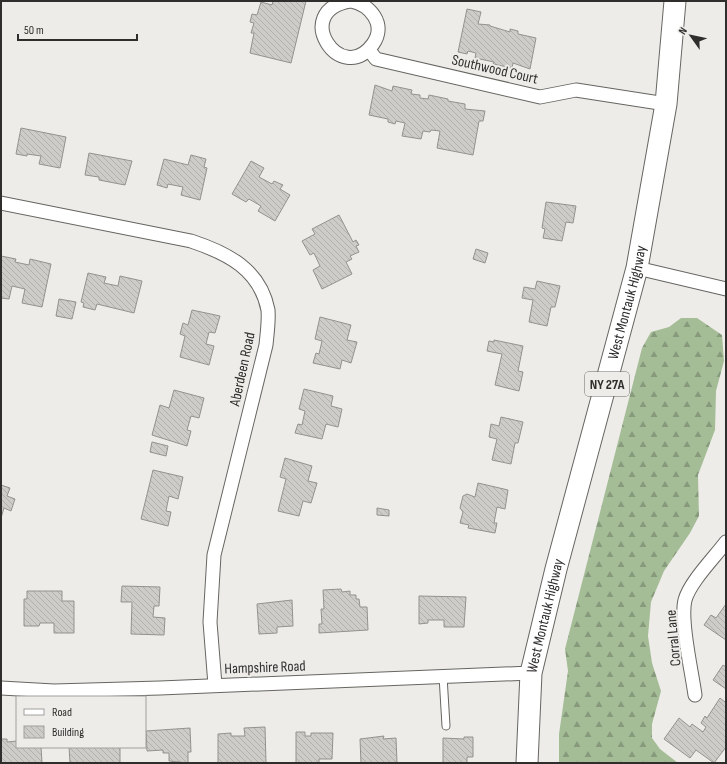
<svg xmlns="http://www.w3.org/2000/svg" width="727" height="764" font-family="'Sofia Sans Condensed',sans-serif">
	<defs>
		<pattern id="forest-firs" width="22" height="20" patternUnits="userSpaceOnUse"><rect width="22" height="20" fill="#a5bd97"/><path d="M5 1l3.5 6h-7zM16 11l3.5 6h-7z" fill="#879a7c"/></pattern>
		<pattern id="building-back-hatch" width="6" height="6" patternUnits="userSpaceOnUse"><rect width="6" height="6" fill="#ceccc9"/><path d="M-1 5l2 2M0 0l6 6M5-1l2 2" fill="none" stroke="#b1b0ad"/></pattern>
	</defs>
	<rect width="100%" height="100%" fill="#eeece8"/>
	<path fill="url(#forest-firs)" d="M681,318H697L722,335L724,361L716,391L715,430L698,475L699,516L690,533L664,571L651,602L648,636L652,663L661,691L652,724V738L660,749L678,763H559V734L568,671L565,649L642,348L651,332L669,327Z"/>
	<g fill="url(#building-back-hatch)" stroke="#93928e">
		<path d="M273,1H306L291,63L250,53L254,33H251L254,23L250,22L252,14L257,15L261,2L272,5Z"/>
		<path d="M467,9L481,12L478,24L490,25V26L510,32V29L518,31V34L536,38L530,69L513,63L512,68L493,64L494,62L475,58L476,53L468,51L467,54L458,52Z"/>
		<path d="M375,85L392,91L393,86L412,90L411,94L420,95V98L428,99L429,95L448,99V101L465,104V109L485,111L483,121H479L473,155L437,148L440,131L431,130L430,132L423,131L421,139L402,136L405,123L396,121L395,124L388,122V119L369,115Z"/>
		<path d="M21,128L66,137L60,168L39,164L41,156L27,154V156L16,154Z"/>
		<path d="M89,153L132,161L125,185L99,180V177L85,175Z"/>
		<path d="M191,155L206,159L204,167L207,168L200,200L181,195L183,187L168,184L167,188L157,185L164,159L188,165Z"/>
		<path d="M251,161L264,168L259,177L272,184L274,181L283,185L280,189L290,195L275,221L258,211L261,206L249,199L246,202L232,194Z"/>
		<path d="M546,202L576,206L573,223L566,222L562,241L543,238L545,229L542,228Z"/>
		<path d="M339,215L353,242L356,240L359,245L356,246L359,252L350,256L352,259L346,262L352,274L322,289L313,270L320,266L314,253L310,255L302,241L315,234L312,229Z"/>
		<path d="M476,249L488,253L485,263L473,259Z"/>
		<path d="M1,256L16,259L15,262L29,265L30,259L51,264L42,307L22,303L25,289L12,286L9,299L1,298Z"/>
		<path d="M88,273L106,277L104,283L118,286L120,276L142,281L134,313L97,304L95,310L83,307L84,303L81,302Z"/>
		<path d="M537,281L560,286L555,307H551L547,326L529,322L533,300L522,298L524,287L535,289Z"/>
		<path d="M59,299L76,302L72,319L56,316Z"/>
		<path d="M192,310L220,316L215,333L209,332L206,344L214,346L209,365L180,357L185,336L180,334L183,323L188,325Z"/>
		<path d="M320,317L351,325L347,340L357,342L351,363L342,360L340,369L313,363L316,353L319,354L322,341L315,339Z"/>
		<path d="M494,340L523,346L518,371L523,372L519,391L495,385L502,354L487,351L489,341L494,342Z"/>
		<path d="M304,389L333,396L331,406L342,409L338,427L326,424L322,439L295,433L298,424L302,425L305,411L299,409Z"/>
		<path d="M174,390L204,398L199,418L191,416L187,430L191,431L187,446L152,435L160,405L169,408Z"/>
		<path d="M501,417L523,422L518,443H515L511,464L492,460L497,439L489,437L491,424L499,426Z"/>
		<path d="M152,442L168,446L166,456L150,452Z"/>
		<path d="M285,458L312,466L308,481L317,483L311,503L303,501L299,516L278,511L286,479L280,477Z"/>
		<path d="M153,470L183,477L178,499L169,496L166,511L171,512L168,526L141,519Z"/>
		<path d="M478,483L508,490L505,509L497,507L494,523H497L495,533L468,528L469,525L460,523L463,512L460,508L463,496L467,494L475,497Z"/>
		<path d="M1,485L10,488L7,496L15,499L11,511L4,508L1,518Z"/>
		<path d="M377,508L389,510V516L377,515Z"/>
		<path d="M122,586L160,587L159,606H154L153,617L165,618L164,635L131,634L132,602H121Z"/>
		<path d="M341,589L342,592L350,591V595H356V599H359L360,607H367L368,630L319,633V624H322L321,609H324L323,590Z"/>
		<path d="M27,591H62V601H74V633H54V623H40L39,626H24V599H27Z"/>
		<path d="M419,596L466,597L464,627H444V620H428V623L419,624Z"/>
		<path d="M292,600L293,626L277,627V633L259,634L257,604Z"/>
		<path d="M726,604V640L704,625L711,615L716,618Z"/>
		<path d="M723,665L726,667V689L713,680Z"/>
		<path d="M720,698L725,702L726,700V747L714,763L696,750L690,758L664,739L679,718L690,727L692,724L703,732L706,727L701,723L705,716L707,718Z"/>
		<path d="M265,727L266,763H218V734L231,733V736H245L244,728Z"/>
		<path d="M190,728L191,752H188V763L169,761V753H163V750L147,751L146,731Z"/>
		<path d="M296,732H305V736H311V733H333L332,759H319V763H296Z"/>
		<path d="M384,736L383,739L396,738L397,763H361L360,739Z"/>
		<path d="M464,737H473V757H467V763H443V738L464,739Z"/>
		<path d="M1,739H7V742L17,741V747H41L42,763H1Z"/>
		<path d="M69,747H120V763H68H70Z"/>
	</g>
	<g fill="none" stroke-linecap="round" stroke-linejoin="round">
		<g stroke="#666561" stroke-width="9">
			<path id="service" d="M443,676L446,726"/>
		</g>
		<g stroke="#666561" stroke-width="15">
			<g id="minor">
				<path d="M350,1C290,11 341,88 373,44C387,24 370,5 351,1"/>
				<path d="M369,50L376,59L540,97L576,90L666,104"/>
				<path d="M1,203L191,241C227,253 260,269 268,310C269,321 267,334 266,345L214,555L210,622L215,685"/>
				<path d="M637,268L726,289"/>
				<path d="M1,688L54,691L160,688L531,673"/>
				<path d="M695,695C692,673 680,620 685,600C690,582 714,558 726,542"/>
			</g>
		</g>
		<g stroke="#666561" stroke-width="23">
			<g id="primary">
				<path id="s1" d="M527,763L531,673L556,569L637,268L666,104L675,1"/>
			</g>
		</g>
		<use href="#service" stroke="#fff" stroke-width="7"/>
		<use href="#minor" stroke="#fff" stroke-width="13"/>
		<use href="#primary" stroke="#fff" stroke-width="21"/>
	</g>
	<g text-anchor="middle" stroke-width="4" stroke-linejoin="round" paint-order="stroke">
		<rect fill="#eeece8" stroke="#686765" stroke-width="1" x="585" y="372" width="44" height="24" rx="3"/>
		<g font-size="14" font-weight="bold" fill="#2f2e2d">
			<text x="607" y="389">NY 27A</text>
		</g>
		<g font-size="15" fill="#2f2e2d" stroke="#eeece8">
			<text transform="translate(495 69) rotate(13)" y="5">Southwood Court</text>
			<text dy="5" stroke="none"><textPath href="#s1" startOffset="473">West Montauk Highway</textPath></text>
			<text transform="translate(242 369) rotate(-78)" y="5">Aberdeen Road</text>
			<text dy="5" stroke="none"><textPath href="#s1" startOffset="149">West Montauk Highway</textPath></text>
			<text transform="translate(673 638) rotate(-95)" y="5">Corral Lane</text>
			<text transform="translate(265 667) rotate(-2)" y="5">Hampshire Road</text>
		</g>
	</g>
	<rect width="727" height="764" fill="none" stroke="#2f2e2d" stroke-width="4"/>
	<rect x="16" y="696" width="130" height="52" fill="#eeece8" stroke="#a2a09d"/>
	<rect x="24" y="709" width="20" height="6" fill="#ffffff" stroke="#a2a09d"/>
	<text x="52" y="716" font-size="12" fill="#2f2e2d">Road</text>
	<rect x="24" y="726" width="20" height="12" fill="url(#building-back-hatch)" stroke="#a2a09d"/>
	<text x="52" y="736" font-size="12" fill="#2f2e2d">Building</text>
	<g transform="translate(691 36) rotate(303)" stroke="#eeece8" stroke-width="3" paint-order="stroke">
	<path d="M0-3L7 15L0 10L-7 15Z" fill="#2f2e2d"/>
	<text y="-6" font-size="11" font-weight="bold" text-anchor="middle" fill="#2f2e2d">N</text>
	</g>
	<path d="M18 34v6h119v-6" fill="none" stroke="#2f2e2d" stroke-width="2"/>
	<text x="24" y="34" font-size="12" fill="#2f2e2d" stroke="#eeece8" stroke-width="3" paint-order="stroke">50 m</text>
</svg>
